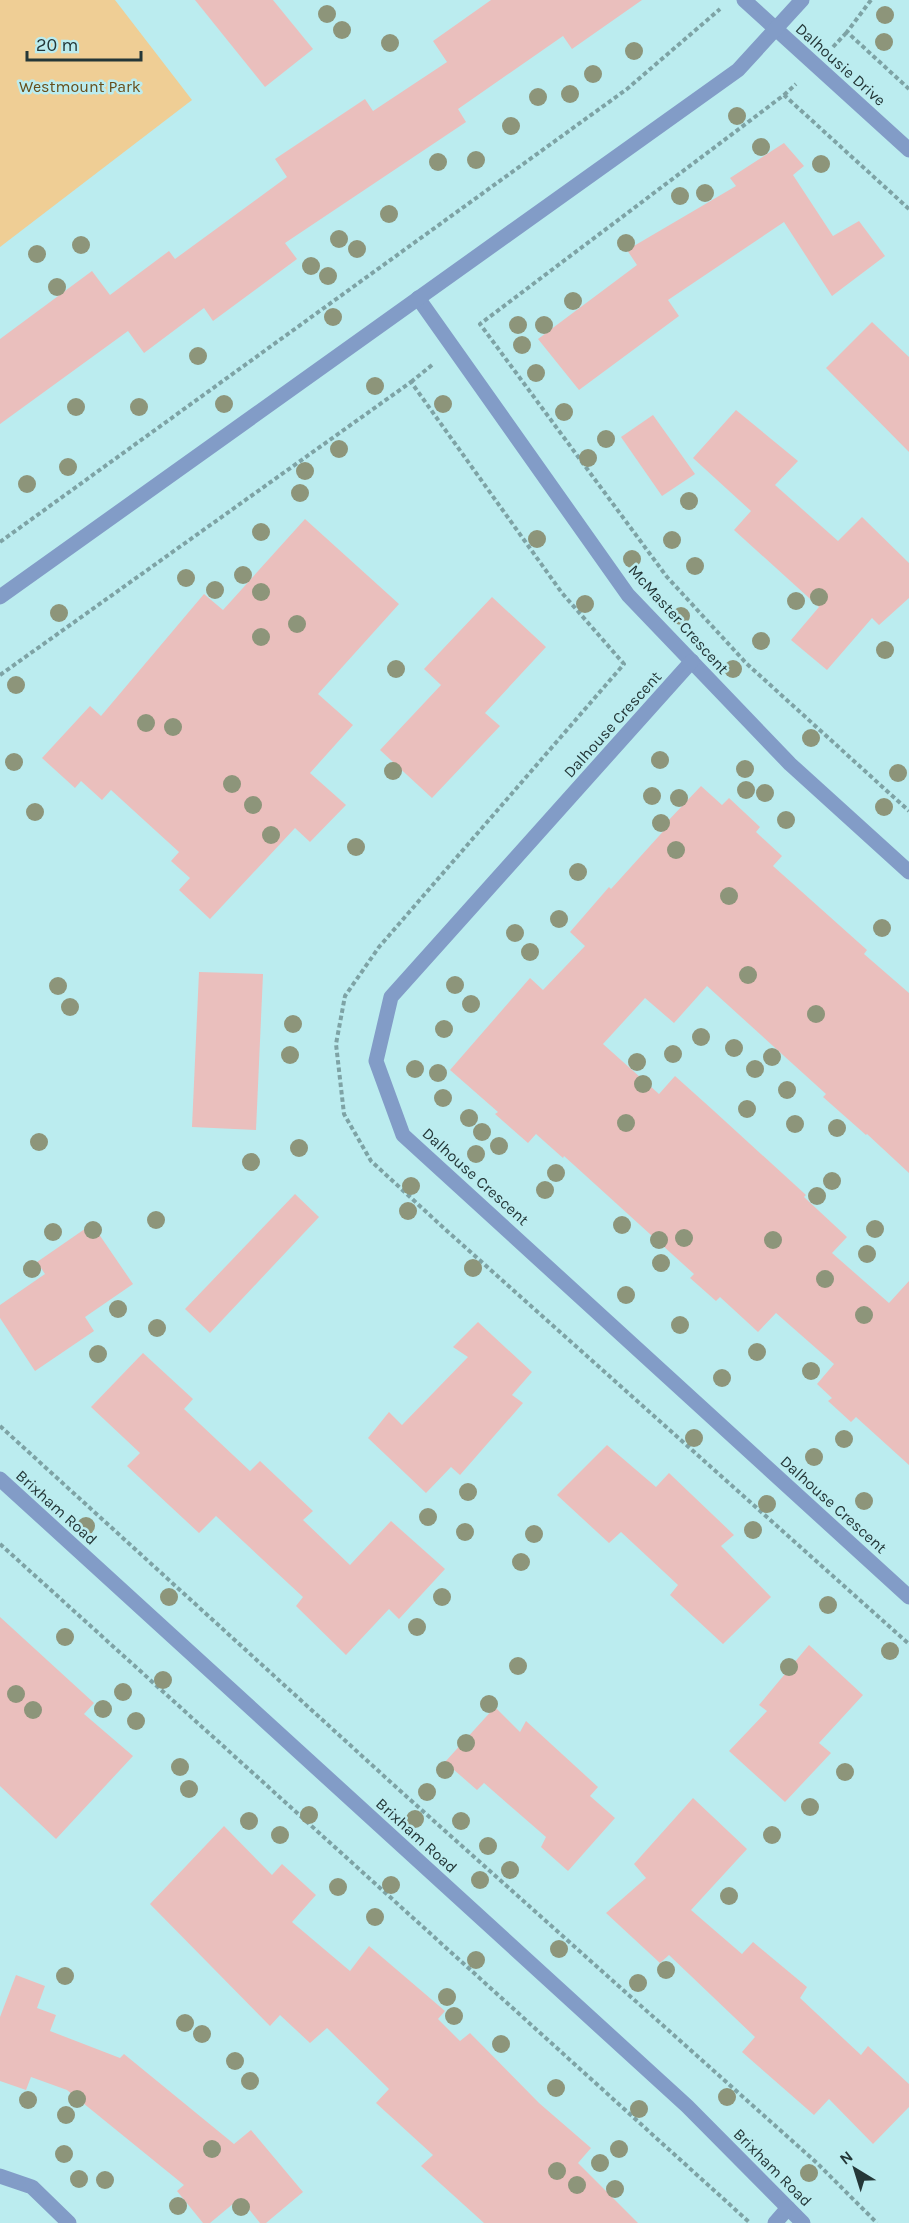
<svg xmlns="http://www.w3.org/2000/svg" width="909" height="2223" font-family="Karla,sans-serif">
	<rect width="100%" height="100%" fill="#bbecef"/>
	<path fill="#efce95" d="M0,0H115L192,100L0,247Z"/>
	<g fill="#eabfbd">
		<path d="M195,0H273L313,49L265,87Z"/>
		<path d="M491,0H642L572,49L563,36L458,109L466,122L285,243L297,259L213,321L204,308L144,353L128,331L0,424V339L92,271L110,295L169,251L175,259L287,177L275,159L365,99L373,111L447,62L433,41Z"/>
		<path d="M784,143L804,166L793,175L833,236L859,221L885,256L832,296L784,222L668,300L679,316L579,390L538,339L637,265L627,250L736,186L730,178Z"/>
		<path d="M872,322L909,357V452L826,368Z"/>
		<path d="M736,410L798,461L775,485L838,541L862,517L909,563V598L879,625L872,618L827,670L791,640L819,607L734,530L751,511L693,458Z"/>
		<path d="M653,415L695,474L662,496L621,437Z"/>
		<path d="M305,519L399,604L318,694L353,725L310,773L346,805L310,842L295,828L210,919L179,890L190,878L171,861L179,852L111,790L102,800L81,781L75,788L42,758L90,706L101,716L204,594L223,610Z"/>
		<path d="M492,597L546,647L485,713L500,726L432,798L380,750L441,685L424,669Z"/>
		<path d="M701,786L722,805L729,798L760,827L756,832L782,856L773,866L867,950L864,954L909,993V1173L867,1134L866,1135L823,1097L826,1094L707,986L674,1023L645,998L603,1044L659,1094L675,1076L714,1111L806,1195L804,1197L847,1237L832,1253L889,1303L909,1281V1465L856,1417L851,1422L828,1401L832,1398L817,1384L834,1364L776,1313L758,1332L720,1297L716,1301L690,1278L694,1274L564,1156L563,1158L536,1134L528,1143L495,1114L498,1112L450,1070L530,978L543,990L585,946L570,932L609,887L611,889L668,826L666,823Z"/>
		<path d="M199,972L263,974L256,1130L192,1127Z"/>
		<path d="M295,1194L319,1217L210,1333L185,1309Z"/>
		<path d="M92,1224L133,1284L85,1317L94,1331L35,1371L0,1318V1305L45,1274L37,1262Z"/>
		<path d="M478,1322L532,1372L512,1395L523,1403L460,1475L451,1467L426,1493L368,1438L389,1412L402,1425L468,1357L453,1347Z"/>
		<path d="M143,1353L193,1399L184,1409L250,1471L260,1461L313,1511L303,1520L350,1565L391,1521L445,1569L399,1619L389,1609L346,1655L296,1606L303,1597L216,1516L199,1533L127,1466L140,1453L91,1407Z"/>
		<path d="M607,1445L656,1487L669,1473L734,1535L721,1546L771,1597L723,1644L670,1595L678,1585L621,1532L609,1543L557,1495Z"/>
		<path d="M0,1617L94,1703L84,1714L133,1756L56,1839L0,1786Z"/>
		<path d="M809,1645L863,1695L819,1743L831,1753L785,1802L729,1751L767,1711L759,1705Z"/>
		<path d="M495,1707L520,1732L526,1721L598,1787L590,1796L615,1818L568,1871L541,1847L546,1837L484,1783L477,1790L445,1762Z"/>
		<path d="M693,1798L747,1849L691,1910L742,1954L753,1942L807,1987L800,1998L861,2055L868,2046L909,2084V2107L873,2144L829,2099L814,2115L742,2052L755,2037L669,1955L660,1963L606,1913L646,1878L634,1864Z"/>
		<path d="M224,1826L272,1875L282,1864L316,1895L292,1922L350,1971L369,1946L445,2011L438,2019L460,2041L470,2033L539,2103L591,2148L578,2163L638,2223H484L421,2166L433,2155L376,2103L389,2089L327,2028L310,2043L280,2015L270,2026L150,1904Z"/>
		<path d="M16,1975L45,1986L37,2008L56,2015L50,2031L120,2058L124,2054L234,2144L251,2130L303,2192L266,2223H260L240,2198L210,2223H203L177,2191L184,2185L67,2090L31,2077L26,2090L0,2081V2017Z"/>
	</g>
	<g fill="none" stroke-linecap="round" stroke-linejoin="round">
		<g stroke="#7ea3a5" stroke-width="4" stroke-dasharray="4.5 3" stroke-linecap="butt">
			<path d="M871,0L847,32L909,89"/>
			<path d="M833,47L847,32"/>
			<path d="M784,95L796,84"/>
			<path d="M909,209L784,95L480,324L667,577L746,663L909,811"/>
			<path d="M411,382L432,365"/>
			<path d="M0,542L627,89L720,9"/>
			<path d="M0,675L411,382L562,593L624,664L379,947L345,996L336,1044L344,1114L371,1161L447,1231L909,1644"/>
			<path d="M0,1426L407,1797L817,2163L877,2223"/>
			<path d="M0,1544L749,2222"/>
		</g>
		<g stroke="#829cc7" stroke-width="15">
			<path d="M744,0L909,150"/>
			<path d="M418,298L628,595L790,764L909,872"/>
			<path d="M0,597L738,70L802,0"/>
			<path d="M692,661L391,997L376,1061L403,1135L909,1597"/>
			<path d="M0,1479L687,2106L803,2223"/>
			<path d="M0,2176L32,2187L69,2223"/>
			<path d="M775,2223L788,2208"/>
		</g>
	</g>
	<g fill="#8d957a">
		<circle cx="327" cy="14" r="9"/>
		<circle cx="885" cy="15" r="9"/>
		<circle cx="342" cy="30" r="9"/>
		<circle cx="884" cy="42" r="9"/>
		<circle cx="390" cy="43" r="9"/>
		<circle cx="634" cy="51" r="9"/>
		<circle cx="593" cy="74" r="9"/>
		<circle cx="570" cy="94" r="9"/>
		<circle cx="538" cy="97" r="9"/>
		<circle cx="737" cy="116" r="9"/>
		<circle cx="511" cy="126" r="9"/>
		<circle cx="761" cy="147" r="9"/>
		<circle cx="476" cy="160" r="9"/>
		<circle cx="438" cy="162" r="9"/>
		<circle cx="821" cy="164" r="9"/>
		<circle cx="705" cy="193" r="9"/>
		<circle cx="680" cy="196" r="9"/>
		<circle cx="389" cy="214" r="9"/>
		<circle cx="339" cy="239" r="9"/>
		<circle cx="626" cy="243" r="9"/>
		<circle cx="81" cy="245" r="9"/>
		<circle cx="357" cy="249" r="9"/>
		<circle cx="37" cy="254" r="9"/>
		<circle cx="311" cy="266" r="9"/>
		<circle cx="328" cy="276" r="9"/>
		<circle cx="57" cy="287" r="9"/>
		<circle cx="573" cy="301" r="9"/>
		<circle cx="333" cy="317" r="9"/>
		<circle cx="518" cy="325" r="9"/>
		<circle cx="544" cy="325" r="9"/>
		<circle cx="522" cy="345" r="9"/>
		<circle cx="198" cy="356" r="9"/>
		<circle cx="536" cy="373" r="9"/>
		<circle cx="375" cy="386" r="9"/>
		<circle cx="224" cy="404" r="9"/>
		<circle cx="443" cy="404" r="9"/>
		<circle cx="76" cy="407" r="9"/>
		<circle cx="139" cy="407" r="9"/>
		<circle cx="564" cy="412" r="9"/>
		<circle cx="606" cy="439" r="9"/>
		<circle cx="339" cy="449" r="9"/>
		<circle cx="588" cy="458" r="9"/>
		<circle cx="68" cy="467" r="9"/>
		<circle cx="305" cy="471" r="9"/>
		<circle cx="27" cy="484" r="9"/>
		<circle cx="300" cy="493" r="9"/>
		<circle cx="689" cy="501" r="9"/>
		<circle cx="261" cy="532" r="9"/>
		<circle cx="537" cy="539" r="9"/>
		<circle cx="672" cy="540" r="9"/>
		<circle cx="632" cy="559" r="9"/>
		<circle cx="695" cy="566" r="9"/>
		<circle cx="243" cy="575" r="9"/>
		<circle cx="186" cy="578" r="9"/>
		<circle cx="215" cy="590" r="9"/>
		<circle cx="261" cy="592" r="9"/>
		<circle cx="819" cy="597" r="9"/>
		<circle cx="796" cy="601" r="9"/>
		<circle cx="585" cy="604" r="9"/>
		<circle cx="59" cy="613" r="9"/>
		<circle cx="681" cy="616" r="9"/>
		<circle cx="297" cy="624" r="9"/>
		<circle cx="261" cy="637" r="9"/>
		<circle cx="761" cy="641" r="9"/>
		<circle cx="885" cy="650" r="9"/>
		<circle cx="396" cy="669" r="9"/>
		<circle cx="733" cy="669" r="9"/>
		<circle cx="16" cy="685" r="9"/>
		<circle cx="146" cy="723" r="9"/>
		<circle cx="173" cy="727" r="9"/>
		<circle cx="811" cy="738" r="9"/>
		<circle cx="660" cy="760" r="9"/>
		<circle cx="14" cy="762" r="9"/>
		<circle cx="745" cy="769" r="9"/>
		<circle cx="393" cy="771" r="9"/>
		<circle cx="898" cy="773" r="9"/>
		<circle cx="232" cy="784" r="9"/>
		<circle cx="746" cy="790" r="9"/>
		<circle cx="765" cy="793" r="9"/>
		<circle cx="652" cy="796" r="9"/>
		<circle cx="679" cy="798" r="9"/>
		<circle cx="253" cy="805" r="9"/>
		<circle cx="884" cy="807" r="9"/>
		<circle cx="35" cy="812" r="9"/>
		<circle cx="786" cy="820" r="9"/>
		<circle cx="661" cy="823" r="9"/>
		<circle cx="271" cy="835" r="9"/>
		<circle cx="356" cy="847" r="9"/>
		<circle cx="676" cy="850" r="9"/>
		<circle cx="578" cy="872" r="9"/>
		<circle cx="729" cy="896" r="9"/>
		<circle cx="559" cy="919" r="9"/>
		<circle cx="882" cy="928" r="9"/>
		<circle cx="515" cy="933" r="9"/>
		<circle cx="530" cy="952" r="9"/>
		<circle cx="748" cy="975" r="9"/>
		<circle cx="455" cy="985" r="9"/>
		<circle cx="58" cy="986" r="9"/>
		<circle cx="471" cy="1004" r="9"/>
		<circle cx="70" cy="1007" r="9"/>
		<circle cx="816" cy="1014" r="9"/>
		<circle cx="293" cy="1024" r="9"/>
		<circle cx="444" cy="1029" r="9"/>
		<circle cx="701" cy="1037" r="9"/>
		<circle cx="734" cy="1048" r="9"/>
		<circle cx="673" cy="1054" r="9"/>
		<circle cx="290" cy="1055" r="9"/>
		<circle cx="772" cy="1057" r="9"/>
		<circle cx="637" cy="1062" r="9"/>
		<circle cx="415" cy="1069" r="9"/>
		<circle cx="755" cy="1069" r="9"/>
		<circle cx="438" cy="1073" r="9"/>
		<circle cx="643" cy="1084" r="9"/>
		<circle cx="787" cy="1090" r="9"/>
		<circle cx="443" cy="1098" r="9"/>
		<circle cx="747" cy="1109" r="9"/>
		<circle cx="469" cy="1118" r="9"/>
		<circle cx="626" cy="1123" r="9"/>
		<circle cx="795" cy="1124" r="9"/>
		<circle cx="837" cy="1128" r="9"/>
		<circle cx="482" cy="1132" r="9"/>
		<circle cx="39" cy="1142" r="9"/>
		<circle cx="499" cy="1146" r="9"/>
		<circle cx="299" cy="1148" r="9"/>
		<circle cx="476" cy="1154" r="9"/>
		<circle cx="251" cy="1162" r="9"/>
		<circle cx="556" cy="1173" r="9"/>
		<circle cx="832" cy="1181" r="9"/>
		<circle cx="411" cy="1186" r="9"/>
		<circle cx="545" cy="1190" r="9"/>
		<circle cx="817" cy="1196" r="9"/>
		<circle cx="408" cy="1211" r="9"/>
		<circle cx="156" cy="1220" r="9"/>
		<circle cx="622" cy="1225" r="9"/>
		<circle cx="875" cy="1229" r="9"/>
		<circle cx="93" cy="1230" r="9"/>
		<circle cx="53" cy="1232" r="9"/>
		<circle cx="684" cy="1238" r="9"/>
		<circle cx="659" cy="1240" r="9"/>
		<circle cx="773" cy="1240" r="9"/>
		<circle cx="867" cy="1254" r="9"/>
		<circle cx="661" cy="1263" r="9"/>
		<circle cx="473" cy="1268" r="9"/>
		<circle cx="32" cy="1269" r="9"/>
		<circle cx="825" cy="1279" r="9"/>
		<circle cx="626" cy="1295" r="9"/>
		<circle cx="118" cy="1309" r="9"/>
		<circle cx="864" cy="1315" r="9"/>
		<circle cx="680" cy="1325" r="9"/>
		<circle cx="157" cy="1328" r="9"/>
		<circle cx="757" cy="1352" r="9"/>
		<circle cx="98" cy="1354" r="9"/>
		<circle cx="811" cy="1371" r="9"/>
		<circle cx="722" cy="1378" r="9"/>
		<circle cx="694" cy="1438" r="9"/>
		<circle cx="844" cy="1439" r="9"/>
		<circle cx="814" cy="1457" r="9"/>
		<circle cx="468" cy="1492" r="9"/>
		<circle cx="864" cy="1501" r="9"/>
		<circle cx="767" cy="1504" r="9"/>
		<circle cx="428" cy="1517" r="9"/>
		<circle cx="86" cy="1526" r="9"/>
		<circle cx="753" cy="1530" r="9"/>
		<circle cx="465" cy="1532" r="9"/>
		<circle cx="534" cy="1534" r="9"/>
		<circle cx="521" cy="1562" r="9"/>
		<circle cx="169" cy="1597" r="9"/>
		<circle cx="442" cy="1597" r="9"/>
		<circle cx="828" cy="1605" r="9"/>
		<circle cx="417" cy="1627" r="9"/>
		<circle cx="65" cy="1637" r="9"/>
		<circle cx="890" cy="1651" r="9"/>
		<circle cx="518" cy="1666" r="9"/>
		<circle cx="789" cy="1667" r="9"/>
		<circle cx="163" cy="1680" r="9"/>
		<circle cx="123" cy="1692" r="9"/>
		<circle cx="16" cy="1694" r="9"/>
		<circle cx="489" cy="1704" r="9"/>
		<circle cx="103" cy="1709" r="9"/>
		<circle cx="33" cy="1710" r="9"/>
		<circle cx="136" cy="1721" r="9"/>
		<circle cx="466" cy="1743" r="9"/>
		<circle cx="180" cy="1767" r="9"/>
		<circle cx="445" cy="1770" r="9"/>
		<circle cx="845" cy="1772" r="9"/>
		<circle cx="189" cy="1789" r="9"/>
		<circle cx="427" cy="1792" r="9"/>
		<circle cx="810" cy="1807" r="9"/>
		<circle cx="309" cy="1815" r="9"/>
		<circle cx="415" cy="1819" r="9"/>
		<circle cx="249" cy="1821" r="9"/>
		<circle cx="461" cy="1821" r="9"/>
		<circle cx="280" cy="1835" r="9"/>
		<circle cx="772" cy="1835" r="9"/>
		<circle cx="488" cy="1846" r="9"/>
		<circle cx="510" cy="1870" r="9"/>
		<circle cx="480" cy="1880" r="9"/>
		<circle cx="391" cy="1885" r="9"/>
		<circle cx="338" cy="1887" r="9"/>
		<circle cx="729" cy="1896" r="9"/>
		<circle cx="375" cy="1917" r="9"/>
		<circle cx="559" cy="1949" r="9"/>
		<circle cx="476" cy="1960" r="9"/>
		<circle cx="666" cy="1970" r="9"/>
		<circle cx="65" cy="1976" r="9"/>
		<circle cx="638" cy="1983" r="9"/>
		<circle cx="447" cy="1997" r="9"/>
		<circle cx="454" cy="2016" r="9"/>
		<circle cx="185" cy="2023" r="9"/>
		<circle cx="202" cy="2034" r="9"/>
		<circle cx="501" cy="2044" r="9"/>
		<circle cx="235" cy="2061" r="9"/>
		<circle cx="250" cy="2081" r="9"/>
		<circle cx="556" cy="2088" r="9"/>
		<circle cx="727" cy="2097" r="9"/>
		<circle cx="77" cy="2099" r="9"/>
		<circle cx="28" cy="2100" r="9"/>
		<circle cx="639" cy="2109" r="9"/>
		<circle cx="66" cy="2115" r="9"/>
		<circle cx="212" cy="2149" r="9"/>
		<circle cx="619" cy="2149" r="9"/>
		<circle cx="64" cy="2154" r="9"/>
		<circle cx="600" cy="2163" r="9"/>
		<circle cx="557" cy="2171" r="9"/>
		<circle cx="809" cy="2173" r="9"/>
		<circle cx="79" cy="2179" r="9"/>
		<circle cx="105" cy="2180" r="9"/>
		<circle cx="577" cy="2185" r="9"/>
		<circle cx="615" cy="2189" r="9"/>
		<circle cx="178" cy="2206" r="9"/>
		<circle cx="241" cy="2207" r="9"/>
	</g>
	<g text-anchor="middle" stroke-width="5" stroke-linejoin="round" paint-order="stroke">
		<g font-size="16" fill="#243738" stroke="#bbecef">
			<text transform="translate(841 64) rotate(42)" y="6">Dalhousie Drive</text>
			<text transform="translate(679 619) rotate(48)" y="6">McMaster Crescent</text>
			<text transform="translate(612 724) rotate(-48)" y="6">Dalhouse Crescent</text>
			<text transform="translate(476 1176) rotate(42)" y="6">Dalhouse Crescent</text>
			<text transform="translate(834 1504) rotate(42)" y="6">Dalhouse Crescent</text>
			<text transform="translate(57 1507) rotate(42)" y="6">Brixham Road</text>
			<text transform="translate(417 1835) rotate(42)" y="6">Brixham Road</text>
			<text transform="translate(773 2167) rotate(45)" y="6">Brixham Road</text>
		</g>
		<g font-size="16" fill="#674d1a" stroke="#bbecef">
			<text x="80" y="92">Westmount Park</text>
		</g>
	</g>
	<g transform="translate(855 2169) rotate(322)" stroke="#bbecef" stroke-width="4.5" paint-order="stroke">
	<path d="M0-4.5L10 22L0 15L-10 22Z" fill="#243738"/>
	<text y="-9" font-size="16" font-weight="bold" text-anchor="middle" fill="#243738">N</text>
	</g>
	<path d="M27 51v9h114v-9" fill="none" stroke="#243738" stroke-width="3"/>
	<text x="36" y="51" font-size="18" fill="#243738" stroke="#bbecef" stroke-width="4.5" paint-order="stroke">20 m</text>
</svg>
